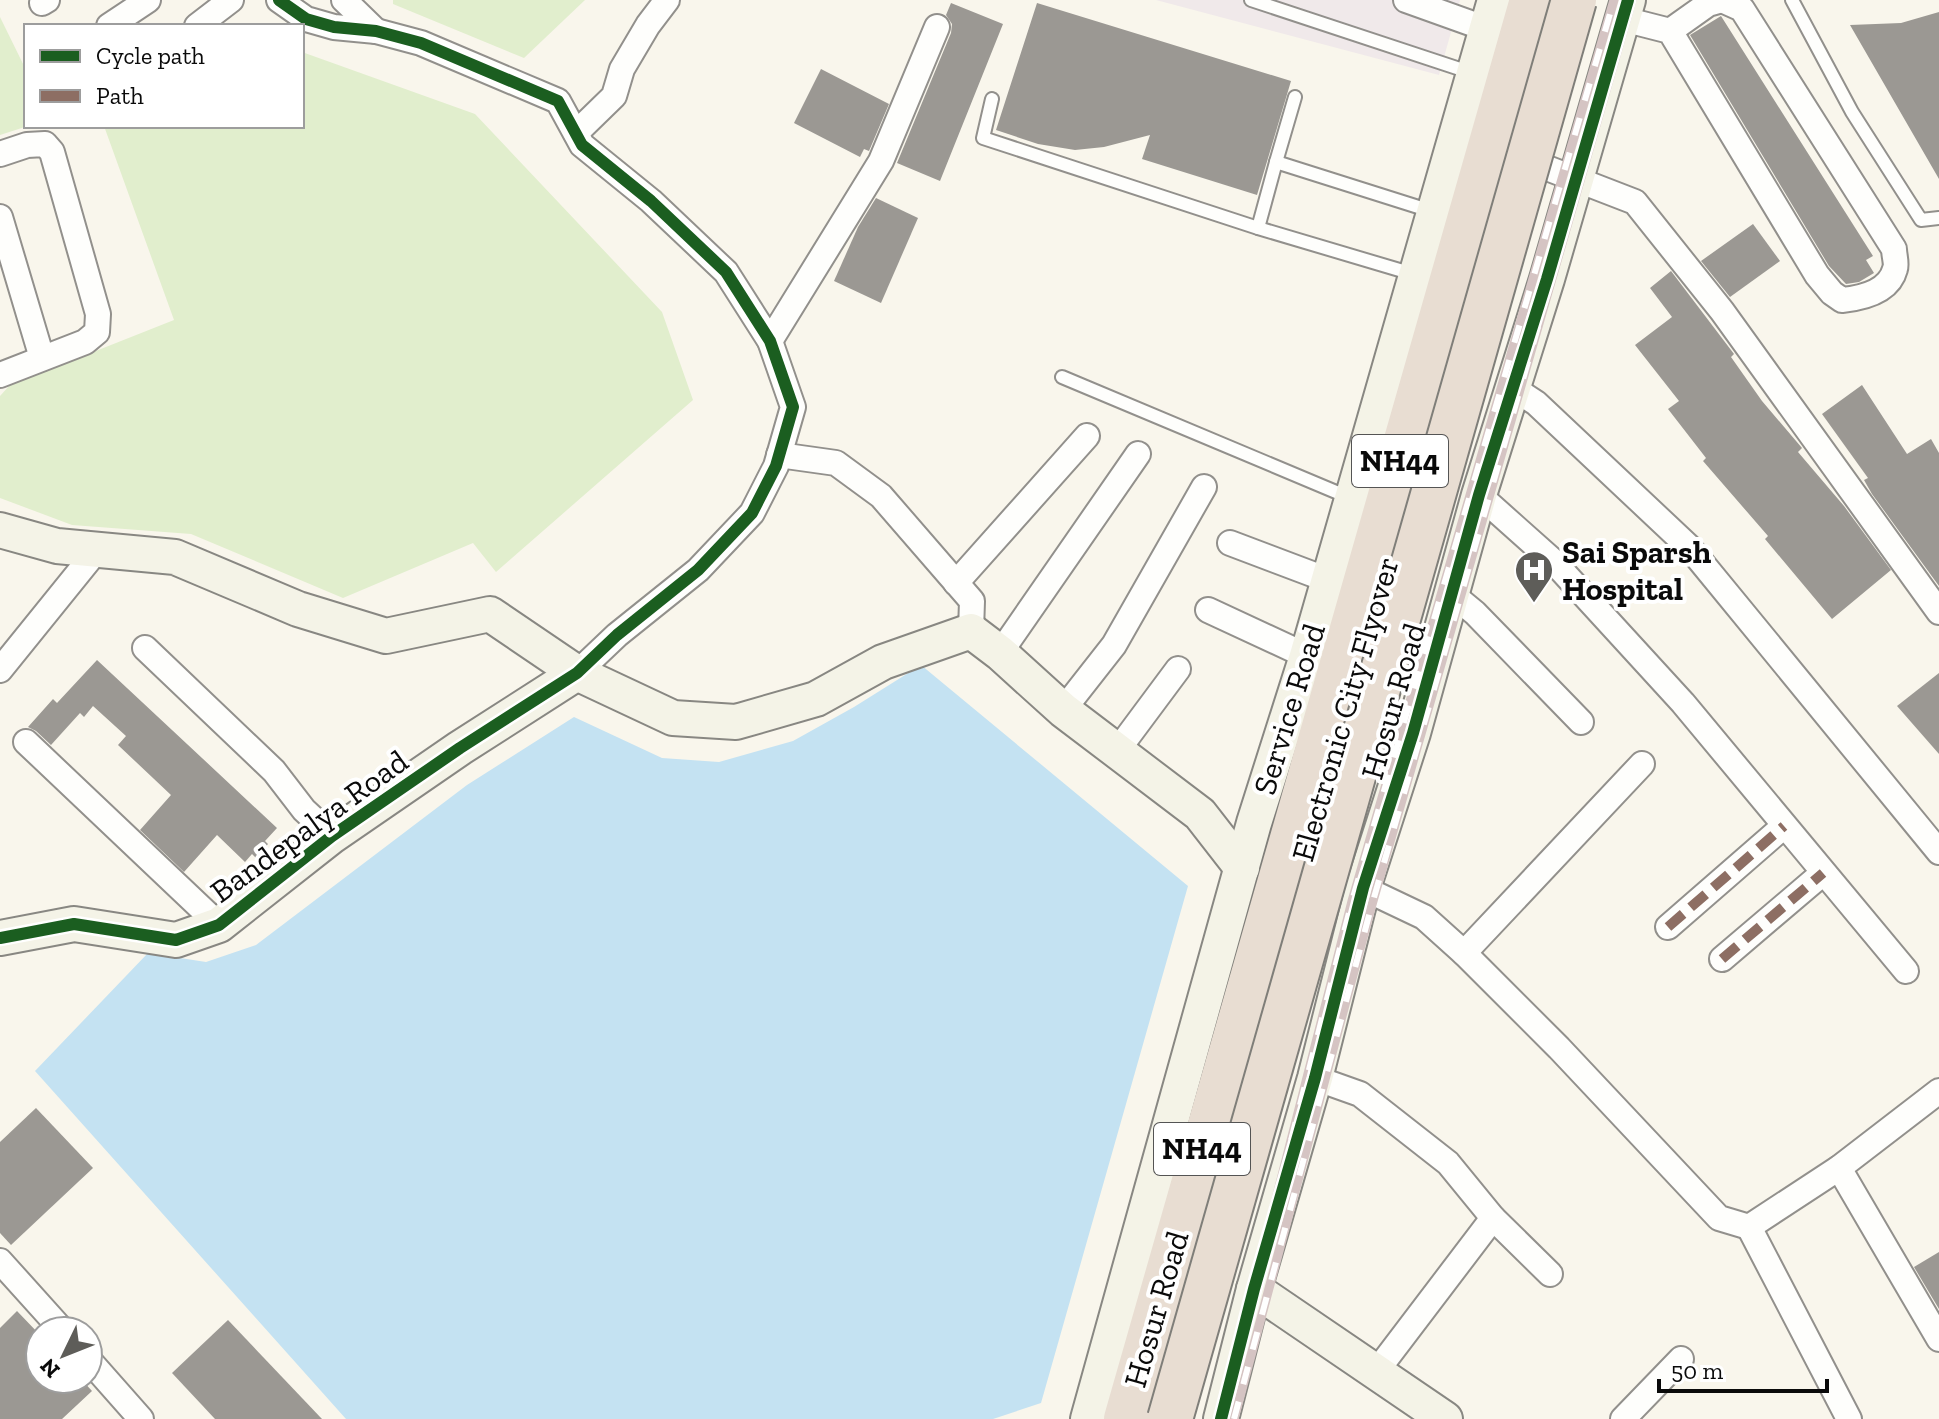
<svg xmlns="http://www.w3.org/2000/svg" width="1939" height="1419" font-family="'Zilla Slab',serif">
	<rect width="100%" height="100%" fill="#f9f6ec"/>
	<path fill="#f0e9ea" d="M1156,0H1460L1439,75Z"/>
	<g fill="#e1eecd">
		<path d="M393,0H585L524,58L393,4Z"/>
		<path d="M0,17L26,70V126H28L0,135Z"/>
		<path d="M302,52L475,114L662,312L693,400L496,572L473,543L343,598L191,534L72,525L0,498V396L10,385L174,320L104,126H302Z"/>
	</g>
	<path fill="#c4e2f2" d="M921,665L1188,886L1041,1403L993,1419H346L35,1071L148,953L206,962L256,945L467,785L574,717L662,758L719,762L793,741L854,707Z"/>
	<g fill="#9b9893">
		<path d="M951,3L1003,24L940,181L897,163L951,33L952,24L946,15Z"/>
		<path d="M1037,3L1291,81L1257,195L1142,159L1150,135L1104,147L1075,150L1038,144L996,130Z"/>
		<path d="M1939,12V179L1850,25L1901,23Z"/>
		<path d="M1721,16L1873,256L1866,260L1874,273L1859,282L1846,284L1829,266L1690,35Z"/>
		<path d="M821,69L889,104L869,151L864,149L860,157L794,123Z"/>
		<path d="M876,198L918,218L881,303L834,281L858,227Z"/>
		<path d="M1753,224L1780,261L1730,297L1701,261Z"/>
		<path d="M1671,271L1734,354L1731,357L1762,401L1802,448L1798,452L1844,506L1891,570L1832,619L1765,539L1768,536L1703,461L1706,458L1668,409L1679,401L1635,345L1672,317L1650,288Z"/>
		<path d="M1862,385L1907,454L1931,439L1939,453V586L1872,494L1864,480L1868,478L1822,414Z"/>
		<path d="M97,660L277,828L265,841L268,844L256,858L252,854L245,862L217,835L184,872L140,830L171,795L118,745L126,736L93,706L84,717L80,713L51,745L36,731L28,727L53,699L57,703Z"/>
		<path d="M1939,673V754L1897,706Z"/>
		<path d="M36,1108L93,1168L11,1245L0,1233V1142Z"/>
		<path d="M1939,1252V1309L1914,1267Z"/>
		<path d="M17,1311L40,1335V1379H81L92,1391L62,1419H0V1328Z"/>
		<path d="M228,1320L322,1419H215L172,1373Z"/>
	</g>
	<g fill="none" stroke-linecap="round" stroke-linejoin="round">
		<g stroke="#92908c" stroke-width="16">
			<g id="lane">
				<path d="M1251,0L1472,73"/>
				<path d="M1792,0L1852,112L1921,220L1939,218"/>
				<path d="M992,99L983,138L1258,228L1413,274"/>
				<path d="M1276,162L1295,97"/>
				<path d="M1258,228L1276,162L1431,211"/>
				<path d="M1062,377L1348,497"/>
			</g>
		</g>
		<g stroke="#92908c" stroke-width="28">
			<g id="street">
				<path d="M279,0L306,19L334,27L376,31L421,43L558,101L582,145L651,201L726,272L770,341L793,407L776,466L752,513L698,570L617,635L577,673"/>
				<path d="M344,0L376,31"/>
				<path d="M1406,0L1501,34"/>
				<path d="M42,3L47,0"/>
				<path d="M1623,19L1670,31L1817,275L1832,293L1842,300C1862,298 1889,292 1895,269C1897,264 1894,255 1894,249L1742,9L1722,0"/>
				<path d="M109,26L148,0"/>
				<path d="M197,26L231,0"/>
				<path d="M1670,31L1708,4L1722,0"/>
				<path d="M576,133L614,96L622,69L648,25L667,0"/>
				<path d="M0,154L27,145L45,144L52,152L98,314L97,332L85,342L0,375"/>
				<path d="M1547,168L1635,202L1722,311L1939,612"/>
				<path d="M0,217L42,358"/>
				<path d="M770,341L881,161L937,27"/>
				<path d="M1513,388L1536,403L1689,547L1939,852"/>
				<path d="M779,455L836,463L881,496L972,601L971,631"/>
				<path d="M1479,495L1553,561L1683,703L1906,971"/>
				<path d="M1230,543L1328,580"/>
				<path d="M956,583L1087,436"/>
				<path d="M1452,594L1475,613L1581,722"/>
				<path d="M1208,610L1307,656"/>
				<path d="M145,648L274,771L304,810L332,836"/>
				<path d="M1000,653L1138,454"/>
				<path d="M0,670L97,550"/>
				<path d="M1063,710L1114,645L1204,487"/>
				<path d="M26,742L219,925"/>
				<path d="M1117,751L1178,669"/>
				<path d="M1363,888L1424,917L1464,953L1559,1048L1719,1218L1749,1227L1839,1168L1939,1091"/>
				<path d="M1668,927L1784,826"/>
				<path d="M1464,953L1642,764"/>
				<path d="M1722,959L1823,873"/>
				<path d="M1315,1078L1360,1094L1448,1163L1493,1218L1376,1372"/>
				<path d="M1839,1168L1939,1339"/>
				<path d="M1493,1218L1550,1274"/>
				<path d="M1749,1227L1849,1419"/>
				<path d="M0,1261L63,1331"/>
				<path d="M88,1359L141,1419"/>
				<path d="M1623,1419L1681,1359"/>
			</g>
		</g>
		<g stroke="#888782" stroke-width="38">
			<g id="secondary">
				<path d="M0,530L57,546L175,557L298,609L386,636L490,614L577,673L673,718L736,722L816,699L883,662L971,631L1000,653L1063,710L1200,814L1242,868"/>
				<path d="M0,938L74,924L176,940L219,925L332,836L460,748L577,673"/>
				<path d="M1254,1289L1445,1419"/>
				<path d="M1088,1419L1254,823L1307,656L1495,0"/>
				<path d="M1221,1419L1254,1289L1315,1078L1363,888L1413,733L1479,495L1547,279L1628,0"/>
			</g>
		</g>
		<g stroke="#7f7e79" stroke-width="48">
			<path id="highway" d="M1126,1419L1532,0"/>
		</g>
		<use href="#lane" stroke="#fefefc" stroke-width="12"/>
		<use href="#street" stroke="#fefefc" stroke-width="24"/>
		<use href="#secondary" stroke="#f4f3e7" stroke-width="34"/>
		<use href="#highway" stroke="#e8ddd2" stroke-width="44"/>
		<g stroke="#d5c4c3" stroke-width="9">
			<g id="rail">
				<path d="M1220,1419L1352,901L1614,0"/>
				<path d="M1234,1419L1371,908L1632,0"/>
			</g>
		</g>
		<use href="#rail" stroke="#fff" stroke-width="6" stroke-dasharray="18" stroke-linecap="butt"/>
		<g stroke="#7f7e79" stroke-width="48" stroke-linecap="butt">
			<path id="highway-bridge" d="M1170,1419L1574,0"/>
		</g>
		<use href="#highway-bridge" stroke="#e8ddd2" stroke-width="44"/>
		<g stroke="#8d6e63" stroke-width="10" stroke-dasharray="20 10" stroke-linecap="butt">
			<path d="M1668,927L1784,826"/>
			<path d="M1722,959L1823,873"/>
		</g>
		<g stroke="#fff" stroke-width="17">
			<g id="cycleway">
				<path d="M0,938L74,924L176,940L219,925L332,836L460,748L577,673L617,635L698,570L752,513L776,466L793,407L770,341L726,272L651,201L582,145L558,101L421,43L376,31L334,27L306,19L279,0"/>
				<path d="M1221,1419L1254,1289L1315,1078L1363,888L1413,733L1479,495L1547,279L1628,0"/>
			</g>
		</g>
		<use href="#cycleway" stroke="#1b5e20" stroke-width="12"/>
	</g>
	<defs>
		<g id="hospital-pin" transform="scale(2)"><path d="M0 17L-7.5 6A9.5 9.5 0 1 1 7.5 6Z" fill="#5e5d59" stroke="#fff"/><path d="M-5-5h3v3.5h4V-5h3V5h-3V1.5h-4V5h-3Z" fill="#fff"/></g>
	</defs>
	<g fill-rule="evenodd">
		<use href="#hospital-pin" x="1534" y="570"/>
	</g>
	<g text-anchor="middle" stroke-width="8" stroke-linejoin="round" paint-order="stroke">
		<g fill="#fff" stroke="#545454" stroke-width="2">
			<rect x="1352" y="435" width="96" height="52" rx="6"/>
			<rect x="1154" y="1123" width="96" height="52" rx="6"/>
		</g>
		<g font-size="30" font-weight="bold" fill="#0a0a0a">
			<text x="1400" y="471">NH44</text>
			<text x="1202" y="1159">NH44</text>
		</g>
		<g font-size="32" font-weight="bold" fill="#0a0a0a" stroke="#fff" text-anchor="start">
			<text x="1562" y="563">Sai Sparsh<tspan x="1562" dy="37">Hospital</tspan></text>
		</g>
		<g font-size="32" fill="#0a0a0a" stroke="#fff">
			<text transform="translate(1393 701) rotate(-74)" y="11">Hosur Road</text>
			<text transform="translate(1289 709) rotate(-73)" y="11">Service Road</text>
			<text transform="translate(1345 709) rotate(-74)" y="11">Electronic City Flyover</text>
			<text transform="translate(309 826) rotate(-36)" y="11">Bandepalya Road</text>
			<text transform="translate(1156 1309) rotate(-74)" y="11">Hosur Road</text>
		</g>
	</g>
	<rect x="24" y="24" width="280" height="104" fill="#ffffff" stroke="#9d9d9d" stroke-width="2"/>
	<rect x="40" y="50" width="40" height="12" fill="#1b5e20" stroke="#9d9d9d" stroke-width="2"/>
	<text x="96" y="64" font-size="24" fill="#0a0a0a">Cycle path</text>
	<rect x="40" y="90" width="40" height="12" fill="#8d6e63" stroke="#9d9d9d" stroke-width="2"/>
	<text x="96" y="104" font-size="24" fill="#0a0a0a">Path</text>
	<g transform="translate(64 1355) rotate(227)"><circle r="38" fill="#ffffff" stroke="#9d9d9d" stroke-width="2"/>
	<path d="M0-6L14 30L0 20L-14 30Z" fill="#5e5d59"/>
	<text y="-12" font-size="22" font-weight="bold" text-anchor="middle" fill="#0a0a0a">N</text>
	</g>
	<path d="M1659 1379v12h168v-12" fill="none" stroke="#0a0a0a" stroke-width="4"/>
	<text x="1671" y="1379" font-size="24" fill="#0a0a0a" stroke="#ffffff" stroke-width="6" paint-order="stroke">50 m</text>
</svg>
